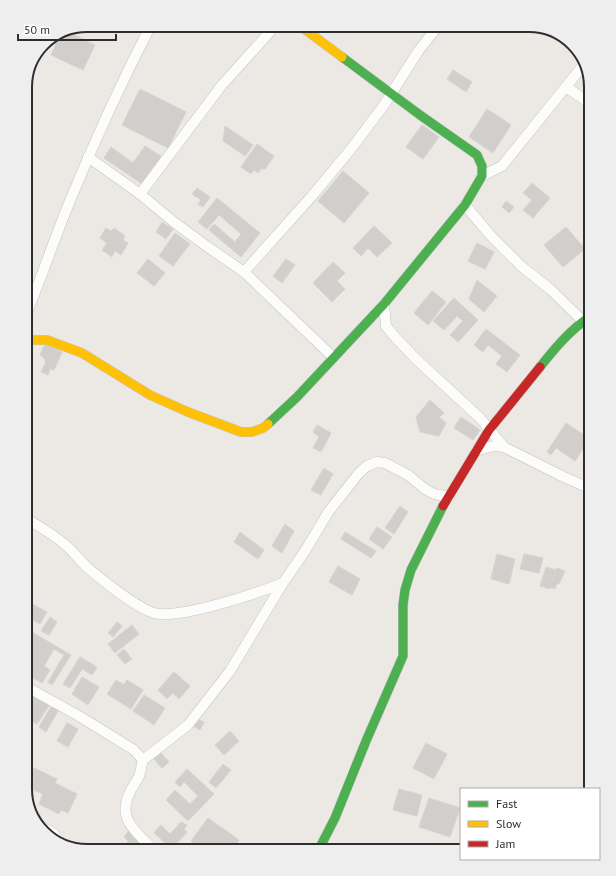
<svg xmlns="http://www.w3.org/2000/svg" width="616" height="876" font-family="'PT Sans',sans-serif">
	<rect width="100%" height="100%" fill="#ece8e4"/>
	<g fill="#d1cecb" stroke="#d7d4d0">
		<path d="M217,25H234L230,33Z"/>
		<path d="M69,32L95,45L83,70L51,55L60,35Z"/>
		<path d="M453,70L472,82L466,92L447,79Z"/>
		<path d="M140,89L186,112L168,148L122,125Z"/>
		<path d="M487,109L511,125L493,153L469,137Z"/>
		<path d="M422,125L439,137L423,159L406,147Z"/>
		<path d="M225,126L253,145L245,156L223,141Z"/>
		<path d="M257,144L274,156L265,169H261L258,173L254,170L251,174L241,167Z"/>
		<path d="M145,146L161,156L142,184L104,158L111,147L133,163Z"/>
		<path d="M343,171L369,193L344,223L318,201Z"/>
		<path d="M532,183L550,198L533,218L523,210L532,200L523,193Z"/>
		<path d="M197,188L210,197L203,207L198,204L201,200L192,194Z"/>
		<path d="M217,198L260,233L241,257L209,230L214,224L235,242L241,234L219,215L207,229L198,222Z"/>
		<path d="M506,201L514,207L509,213L502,207Z"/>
		<path d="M162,222L173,229L166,239L156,232Z"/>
		<path d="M374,226L392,243L377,257L368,248L361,256L353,248Z"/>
		<path d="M566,227L585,249L563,267L544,245Z"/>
		<path d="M106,228L111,231L114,228L125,236L123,240L128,243L121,255L115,251L112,257L102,250L107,243L100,238Z"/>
		<path d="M175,233L190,244L173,266L159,256Z"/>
		<path d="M477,243L494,252L485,269L468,261Z"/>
		<path d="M148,259L165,273L154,286L137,273Z"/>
		<path d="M286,259L295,265L282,283L273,276Z"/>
		<path d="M333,262L345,273L337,281L345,289L332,302L313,283Z"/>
		<path d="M477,280L497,296L484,312L469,299Z"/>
		<path d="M432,291L446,302L428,325L414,313Z"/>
		<path d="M454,298L478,320L458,342L450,335L463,321L457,316L444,330L433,321Z"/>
		<path d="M486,329L520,355L507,372L496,364L502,356L488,345L483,352L474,345Z"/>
		<path d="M45,344L62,352L54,370L50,369L48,375L41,372L46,362L44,358L40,355Z"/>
		<path d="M430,400L444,413L439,417L446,423L439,436L420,432L416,417Z"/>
		<path d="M461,417L480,430L473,440L454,428Z"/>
		<path d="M566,423L590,439L575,461L556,448L551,455L547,452Z"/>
		<path d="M317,425L331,433L321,452L313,448L319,437L313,432Z"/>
		<path d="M324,468L333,474L321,495L311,490Z"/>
		<path d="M400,506L408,512L394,534L385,528Z"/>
		<path d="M285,524L294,531L282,553L272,546Z"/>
		<path d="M377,527L392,537L383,549L369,539Z"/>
		<path d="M240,532L264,550L258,559L234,542Z"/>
		<path d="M345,532L376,551L371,558L341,539Z"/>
		<path d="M497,554L515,559L509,584L491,579Z"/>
		<path d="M524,554L543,558L539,573L520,569Z"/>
		<path d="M338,566L360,579L352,595L329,582Z"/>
		<path d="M546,567L556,570L550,589L540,586Z"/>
		<path d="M557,568L565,571L559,584L557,583L555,589L550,587Z"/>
		<path d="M587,576L591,577V587L584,585Z"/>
		<path d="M25,600L47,612L40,624L25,616Z"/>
		<path d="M50,617L57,622L49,635L41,631Z"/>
		<path d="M117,622L122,626L113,637L108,633Z"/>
		<path d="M132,625L139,634L115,653L108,644Z"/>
		<path d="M25,628L71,655L52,685L48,682L64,655L54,649L44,666L50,670L42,683L25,673Z"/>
		<path d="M124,649L132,659L125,664L117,655Z"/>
		<path d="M80,657L97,667L92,675L82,669L70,688L63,684Z"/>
		<path d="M174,672L190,686L179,699L173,693L167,699L158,690Z"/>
		<path d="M82,677L99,687L88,705L72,694Z"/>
		<path d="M116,680L124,685L127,680L143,690L131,709L107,694Z"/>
		<path d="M34,694L50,704L37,724L25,717V709Z"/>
		<path d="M144,695L165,708L154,725L133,711Z"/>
		<path d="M52,705L59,709L46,732L39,727Z"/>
		<path d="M197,719L204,722L200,730L193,726Z"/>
		<path d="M67,723L78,729L68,747L57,741Z"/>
		<path d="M230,731L239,741L224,755L215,745Z"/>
		<path d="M426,743L447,754L434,779L413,768Z"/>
		<path d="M161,753L169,762L162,768L154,759Z"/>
		<path d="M223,764L231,770L216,788L209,782Z"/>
		<path d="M34,768L57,779L55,783L77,794L68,813L61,810L59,814L39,804L43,794L29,788L34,777L31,775Z"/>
		<path d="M187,769L214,794L188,821L166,800L175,790L190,804L198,796L184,782L180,787L175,782Z"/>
		<path d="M399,789L422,795L417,816L393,810Z"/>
		<path d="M429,798L460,808L450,837L419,827Z"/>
		<path d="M208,818L239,840L232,851H205L191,841Z"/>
		<path d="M181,822L187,825L184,829L187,832L172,849L154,833L161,825L170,834Z"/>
		<path d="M130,829L143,841L132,851H123L122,850L128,841L124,837Z"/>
	</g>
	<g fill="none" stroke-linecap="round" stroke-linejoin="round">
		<g stroke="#c5c4c5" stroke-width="11">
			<g id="street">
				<path d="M566,87L591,104"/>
				<path d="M88,157L140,194L175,223L205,245L244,272L333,357"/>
				<path d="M482,176L502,166L585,63"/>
				<path d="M140,194L222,85L276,25"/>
				<path d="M465,205L491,236L521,266L550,289L591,329"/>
				<path d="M244,272L312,196L351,149L384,105L419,50L439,25"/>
				<path d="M384,304L386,326L396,338L417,360L480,418L504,447"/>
				<path d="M25,317C42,277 55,236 72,196C96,138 122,81 151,25"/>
				<path d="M476,451C486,447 493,445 504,447L564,477L591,489"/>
				<path d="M25,518C41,527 54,535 68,547C75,554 81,562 89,569C105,582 135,607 154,613C178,620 258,593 283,583"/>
				<path d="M25,687L34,691L79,716L134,750L143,760C141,766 141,773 138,778C136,783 132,787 130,792C116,819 137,833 155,851"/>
				<path d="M143,760L188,725L230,671L283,583L305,551L329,511L359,473L367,466L377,462L385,463L408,475L425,489L434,494L449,497"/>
				<path d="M38,825L53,833L63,845"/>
			</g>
		</g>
		<g stroke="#c5c4c5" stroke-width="10">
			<g id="fast">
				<path d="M540,367C555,348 571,329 591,316"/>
				<path d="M268,424L297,397L384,304L465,205L482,176V166L477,155L420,115L342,57"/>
				<path d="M318,851L335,818L366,741L403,656V605L405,590L411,570L443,506"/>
			</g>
		</g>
		<g stroke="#c5c4c5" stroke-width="10">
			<g id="slow">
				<path d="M299,25L342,57"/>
				<path d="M25,340H47L82,353L150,395L188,412L241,432H252L263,428L268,424"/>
			</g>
		</g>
		<g stroke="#c5c4c5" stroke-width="10">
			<path id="jam" d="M443,506L489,430L540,367"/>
		</g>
		<use href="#street" stroke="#fcfcfb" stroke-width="10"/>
		<use href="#fast" stroke="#4caf50" stroke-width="9"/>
		<use href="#slow" stroke="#ffc107" stroke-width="9"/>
		<use href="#jam" stroke="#c62828" stroke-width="9"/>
	</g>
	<path d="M0 0H616V876H0ZM87 32H529A55 55 0 0 1 584 87V789A55 55 0 0 1 529 844H87A55 55 0 0 1 32 789V87A55 55 0 0 1 87 32Z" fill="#eee" fill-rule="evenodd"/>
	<path fill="none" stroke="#2e2e2e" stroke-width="2" d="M87 32H529A55 55 0 0 1 584 87V789A55 55 0 0 1 529 844H87A55 55 0 0 1 32 789V87A55 55 0 0 1 87 32Z"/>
	<rect x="460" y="788" width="140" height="72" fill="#ffffff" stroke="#ababab"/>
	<rect x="468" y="801" width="20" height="6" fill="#4caf50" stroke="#ababab"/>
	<text x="496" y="808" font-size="12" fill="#2e2e2e">Fast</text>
	<rect x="468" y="821" width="20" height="6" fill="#ffc107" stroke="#ababab"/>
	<text x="496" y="828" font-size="12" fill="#2e2e2e">Slow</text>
	<rect x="468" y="841" width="20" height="6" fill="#c62828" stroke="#ababab"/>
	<text x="496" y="848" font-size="12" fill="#2e2e2e">Jam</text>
	<path d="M18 34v6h98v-6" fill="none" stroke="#2e2e2e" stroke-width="2"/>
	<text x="24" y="34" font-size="12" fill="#2e2e2e" stroke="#ffffff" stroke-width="3" paint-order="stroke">50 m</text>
</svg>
